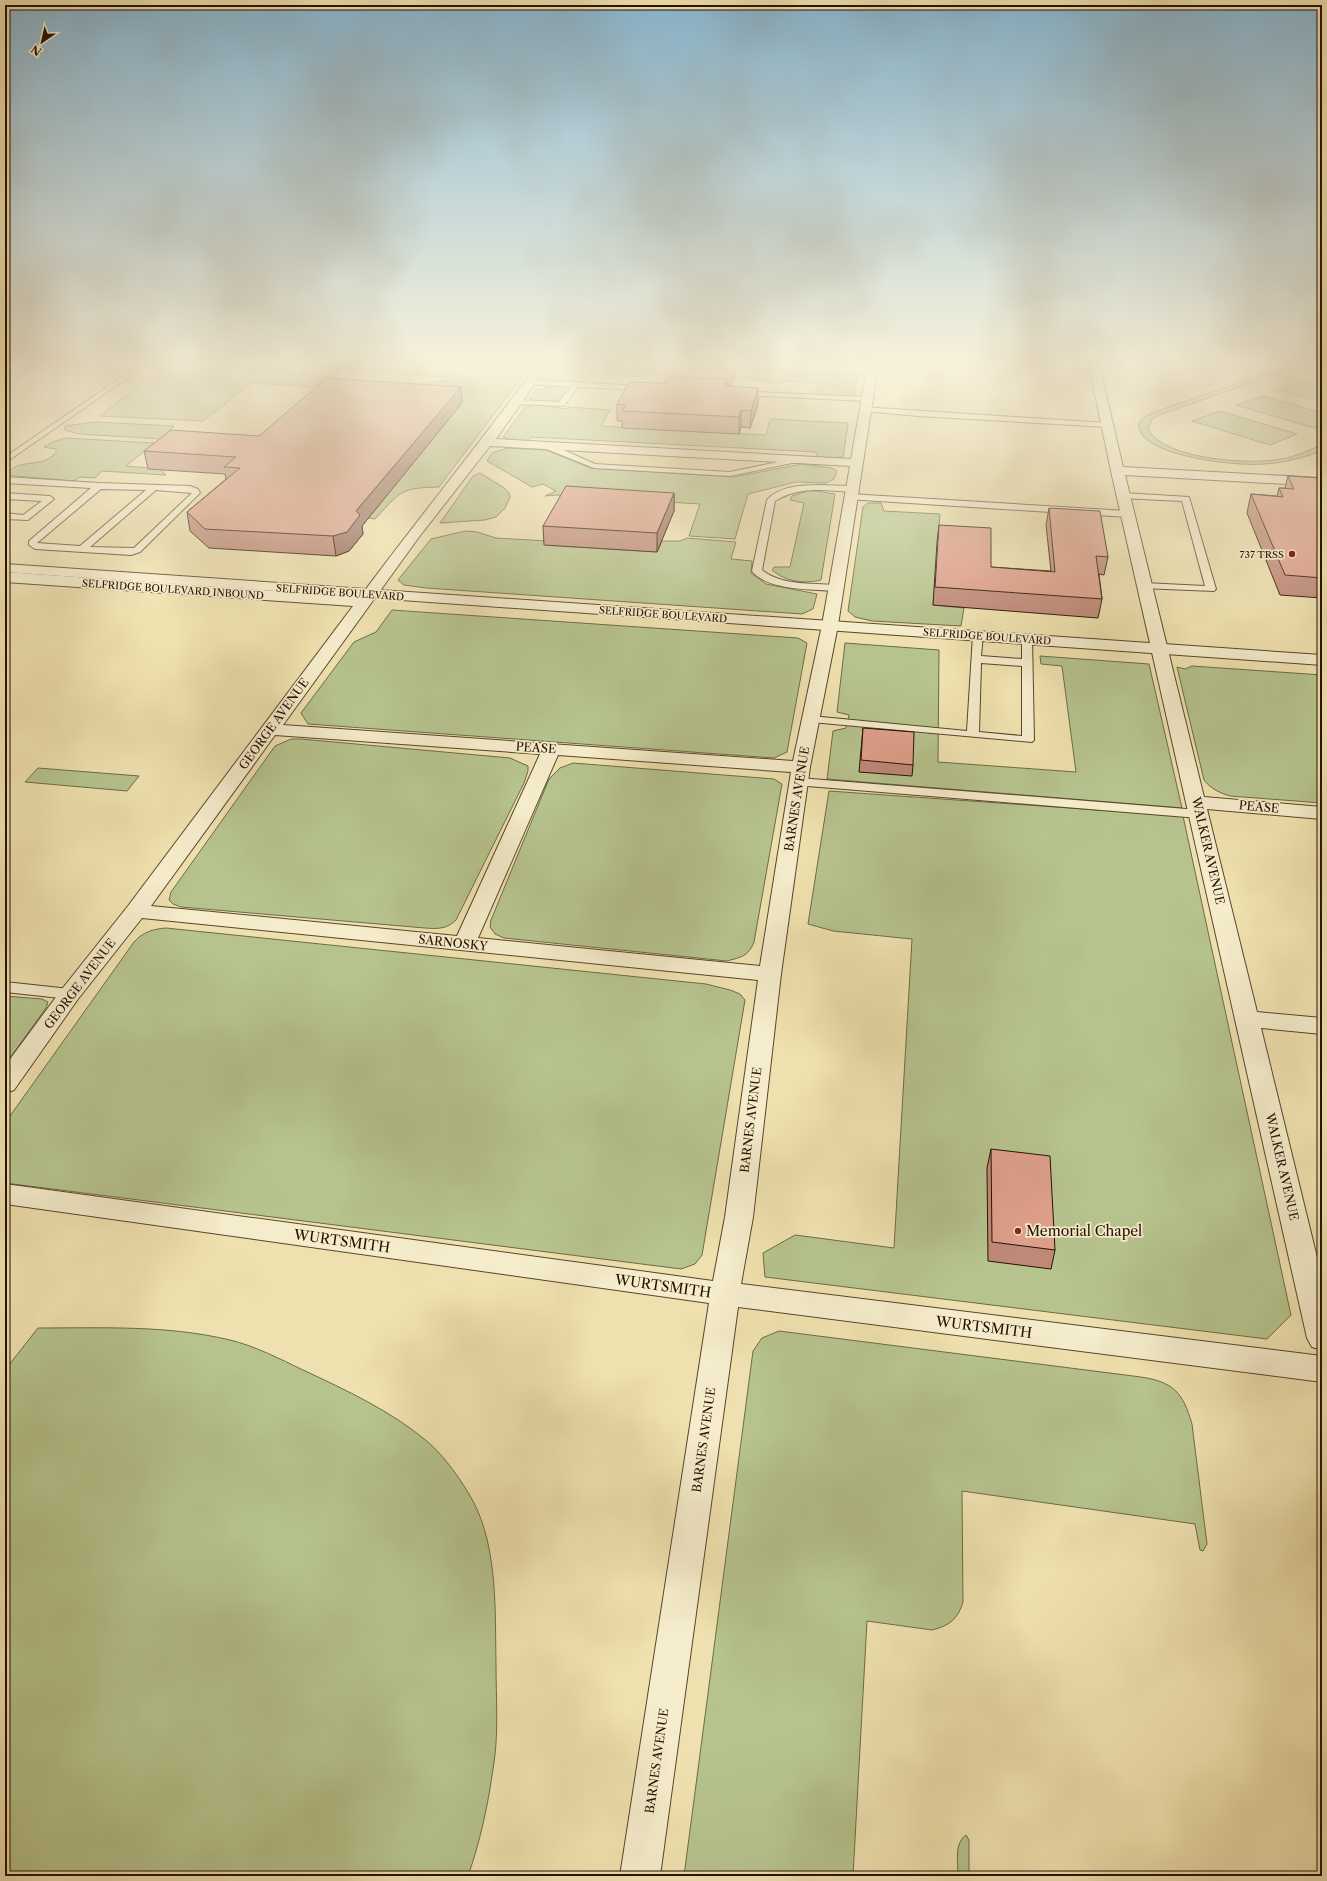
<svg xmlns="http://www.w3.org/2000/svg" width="1327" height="1881" font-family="'Libre Caslon Text',serif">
	<rect width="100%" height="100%" fill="#efe1af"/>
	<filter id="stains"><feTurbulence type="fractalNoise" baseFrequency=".005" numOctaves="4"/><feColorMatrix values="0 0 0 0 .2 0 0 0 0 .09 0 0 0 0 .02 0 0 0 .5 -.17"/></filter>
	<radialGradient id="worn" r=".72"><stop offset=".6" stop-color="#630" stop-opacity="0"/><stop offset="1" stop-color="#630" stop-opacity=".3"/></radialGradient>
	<g fill="#b6c38d" stroke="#6e6a47">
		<path d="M165,365H345L314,387L252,383L203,421L100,416Z"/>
		<path d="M369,365H531L439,487C400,488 401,491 375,519L368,518L411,387L422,383L451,380L454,378L374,372L368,368Z"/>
		<path d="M552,365H709L840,371L857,375L854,395L847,396L815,395L818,383L781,381L780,384L767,383L768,380L733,379L735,376L645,374L643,377L629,376L630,374L593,372L585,384L552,382L543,377Z"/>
		<path d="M1322,366V369L1286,371L1162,414L1152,419L1148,429C1164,460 1251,465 1281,459C1295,457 1309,450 1322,445V453L1319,452C1293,461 1268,466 1241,464C1218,463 1147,454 1139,429C1136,419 1150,414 1157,411L1273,371L1291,367Z"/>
		<path d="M1303,381L1322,386V402L1278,390Z"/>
		<path d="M557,386L566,388C561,404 543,406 529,398L536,390Z"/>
		<path d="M1263,396L1322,413V425L1314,428L1236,405Z"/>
		<path d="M538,405L567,409L568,407L610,410L601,426L766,435L770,419L848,423L843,457L818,458L816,452L531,437L528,442L510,440L503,437L525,407Z"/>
		<path d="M1220,411L1297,434L1270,445L1192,421Z"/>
		<path d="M96,422L174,426L161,439L79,434L65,430V426Z"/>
		<path d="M65,438L154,443L126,466L160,469L166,475L102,471L95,478L80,477L74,481L15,476L6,474C9,471 13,468 17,466C33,461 41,466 56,453V449L44,447L52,442Z"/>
		<path d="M507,448L546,450L590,468L734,477L802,464L832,468L837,471L834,479L826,483L796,482L748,494L735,539L689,536L700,504L556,495L545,496L556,491L543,484L532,487L487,461L492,453Z"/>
		<path d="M480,473L503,487L509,493L510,497L505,508L496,517L485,520L440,523L473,476Z"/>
		<path d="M810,490L835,494L821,580C804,584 786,582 772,570L774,567H790L804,503L790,500L792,496Z"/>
		<path d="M868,503H881L884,511L940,514L933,605L964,608L961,626L872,621L855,617L848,611L863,507Z"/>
		<path d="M465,531L477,532L496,538L546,541L545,545L657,552L662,541H680L687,538L736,542L731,559L752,561L751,573L766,584L817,594L813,609L802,614L426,588L404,585L398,580L431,539Z"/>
		<path d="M392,610L798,638L807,643L787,752L774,758L308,724L301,713L354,642L376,632Z"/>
		<path d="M845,643L939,650L938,762L1076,772L1062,666L1041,664L1040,656L1149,664L1182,808L827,779L833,731L846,728L849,715L837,712Z"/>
		<path d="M1192,666L1322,675V803L1230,796C1220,793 1211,789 1204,780L1177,667L1185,669Z"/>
		<path d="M291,739H301L510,758L528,766V771L524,783L456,920C447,929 438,929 425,928L181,907L173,904L169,900L171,892L275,746Z"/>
		<path d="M573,763L774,779L782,784L754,942C748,957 741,957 727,961L504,938L495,934L490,927L491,920L549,779L560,768Z"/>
		<path d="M38,768L139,776L127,791L25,782Z"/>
		<path d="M829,791L1183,816L1291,1315L1267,1339L765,1277L763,1253L795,1235L894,1248L912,939L833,931L808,924Z"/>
		<path d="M166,928L706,984L730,990L740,994L745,1000L702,1255L695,1264L681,1269L5,1183V1123L134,942C143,932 153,929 166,928Z"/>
		<path d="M5,996L42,999L48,1002L46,1008L5,1065Z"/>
		<path d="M38,1328C102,1328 168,1325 230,1340C255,1346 280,1359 303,1370C346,1390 391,1411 428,1442C445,1457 462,1481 473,1501C498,1548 495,1613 496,1664C496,1699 499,1735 493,1769C488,1805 480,1842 468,1876H5V1370Z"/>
		<path d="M779,1331L1141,1377C1174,1382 1183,1393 1192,1424L1207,1544L1203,1551L1200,1550L1195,1524L962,1491L963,1602C958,1619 949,1626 932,1630L867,1621L853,1876H684L753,1351L762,1338Z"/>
		<path d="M966,1835L969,1840V1876H958C958,1863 954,1843 966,1835Z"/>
	</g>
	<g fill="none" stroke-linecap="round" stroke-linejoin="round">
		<g stroke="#58452c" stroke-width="2">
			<g id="service">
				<path d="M139,365H146L5,463V457Z"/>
				<path d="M528,380L644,386L648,388L644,390L578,387L564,406L514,404L513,402L517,400L559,402L571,387L531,384H528Z"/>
				<path d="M736,391L867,397L871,399L867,401L739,395H736Z"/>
				<path d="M862,407L1108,423L1112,425L1108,427L918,416L865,411H862Z"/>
				<path d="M544,444H550L595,464L730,472L797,458L801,460L797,462L730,476L594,468L544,448Z"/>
				<path d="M5,477L99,483L190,486L198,489L200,493L140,552L131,555L35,549L29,545V541L91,488L5,483ZM101,489L146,490L80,546L37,543ZM156,490L192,493L134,548L90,547Z"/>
				<path d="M820,485L851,486L855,489L851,492C824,490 799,486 775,501L762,570C782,586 812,583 836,585L841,588L836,591C813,589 768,591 752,571L767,500C779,486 802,485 820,485Z"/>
				<path d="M5,493L50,496L54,499L28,520L5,519V513L23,515L42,501L5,499Z"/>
				<path d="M1123,493L1189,497L1216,589L1214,591L1141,588L1139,586L1144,583L1205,586L1182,501L1120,498V494Z"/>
				<path d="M850,494L1127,511L1131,514L1127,517L847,499L846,497Z"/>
				<path d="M978,632L983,635L981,656L1022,659V638L1027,635L1032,638L1034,740L1032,742L811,722L805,719L811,716L967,731L973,635ZM981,663L1022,666V736L979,732Z"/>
				<path d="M799,778L1199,810L1205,814L1199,818L795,785L793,782L795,779Z"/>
				<path d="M5,982L70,989L75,991L77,994L75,997L70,999L5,992Z"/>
			</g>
		</g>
		<g stroke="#58452c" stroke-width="2">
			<g id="minor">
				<path d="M348,365H360L327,394H319L317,392L319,390Z"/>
				<path d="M537,365H548L496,439L851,459L866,374L750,368L745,365H815L867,367L868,365H878L838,625L810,767L781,974L753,1217L741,1284L1322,1356V1382L738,1307L660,1876H620L709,1303L5,1204V1184L713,1281L725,1217L758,980L142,918L78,999L14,1090L5,1093V1066L62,989L128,906L353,606L5,582V572L360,597C418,519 480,443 537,365ZM490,446L850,466L822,625L793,761L283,725L419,537ZM275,735L540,754L457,936L151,906ZM558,755L791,772L760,966L478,938Z"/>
				<path d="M1089,365H1099L1123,467L1322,478V486L1125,475L1204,797L1322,807V819L1207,809L1257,1012L1322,1018V1034L1261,1028L1322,1278V1350L1312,1347L1307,1338L1111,471Z"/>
			</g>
		</g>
		<g stroke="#58452c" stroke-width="2">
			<path id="tertiary" d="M5,564L1322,655V665L5,572Z"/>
		</g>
		<g stroke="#251101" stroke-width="2">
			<path id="primary" d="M20,365H31L9,386L5,387V378Z"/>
		</g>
		<use href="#service" fill="#f5eccb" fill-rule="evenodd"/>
		<use href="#minor" fill="#f5eccb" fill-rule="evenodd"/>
		<use href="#tertiary" fill="#f5eccb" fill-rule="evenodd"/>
		<use href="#primary" fill="#efe1af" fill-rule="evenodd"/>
	</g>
	<g fill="#bf8978" stroke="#251101">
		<path d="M735,376L730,387L758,405L750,428L741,427L739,434L622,428V421H617V404L664,383L671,377Z"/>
		<path d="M461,387L462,403L362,526L363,534L349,551L336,556L209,548L190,531L187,512L226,479L225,474L148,469L144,451L259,436Z"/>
		<path d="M1288,476L1322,478V598L1280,595L1247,513L1251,494L1277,496L1279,488H1285Z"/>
		<path d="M674,493V511L657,552L544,545L543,526Z"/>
		<path d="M1049,508L1108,557L1104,575L1099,574L1102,599L1098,618L933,605L937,542L939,525L991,567L1051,571L1046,525Z"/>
		<path d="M863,728L913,765L912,776L859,772Z"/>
		<path d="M991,1149L1055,1250L1051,1269L988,1261L987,1168Z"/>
	</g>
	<g fill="#9b6f61" stroke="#251101">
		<path d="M735,367V376L729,389L730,380Z"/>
		<path d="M727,379V396L724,386Z"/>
		<path d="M461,387L462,403L362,526L363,534L349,551L336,556L333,536L356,511Z"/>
		<path d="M758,388V405L750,428L751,411Z"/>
		<path d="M741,410V427L739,434V417Z"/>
		<path d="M674,493V511L657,552V533Z"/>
	</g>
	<g fill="#de9f8b" stroke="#251101">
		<path d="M676,365H685L735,367L730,380H727V379L671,377Z"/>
		<path d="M667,377L727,379L724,386L758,388L751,411L741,410L739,417L622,411L626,405L617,404L629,382L664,383Z"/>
		<path d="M327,378L461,387L356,511L360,515L347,532L333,536L205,529L187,512L240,468L224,467L236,457L144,451L171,430L259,436Z"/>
		<path d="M1288,476L1322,478V578L1285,575L1251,494L1283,497L1279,488L1294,489Z"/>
		<path d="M566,486L674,493L657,533L543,526Z"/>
		<path d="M1049,508L1100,511L1108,557L1096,556L1102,599L935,587L939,525L991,528V567L1055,572Z"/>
		<path d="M863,728L914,732L913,765L861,760Z"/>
		<path d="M991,1149L1050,1156L1055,1250L992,1242Z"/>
	</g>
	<linearGradient id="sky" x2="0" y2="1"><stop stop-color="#89b7d2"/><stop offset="0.58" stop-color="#f8f2db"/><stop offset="1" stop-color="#f8f2db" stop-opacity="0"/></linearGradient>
	<rect width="1327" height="628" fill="url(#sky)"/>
	<g fill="#8f2418" stroke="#f5eccb" stroke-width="1.5">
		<circle cx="1292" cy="554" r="4"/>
		<circle cx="1018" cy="1231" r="4"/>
	</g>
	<g text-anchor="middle" stroke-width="3.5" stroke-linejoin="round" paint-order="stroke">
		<g font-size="10" fill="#251101" stroke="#f5eccb" text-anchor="end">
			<text x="1284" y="558">737 TRSS</text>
		</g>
		<g font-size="10" fill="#251101" stroke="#f5eccb">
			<text transform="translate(173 589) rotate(4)" y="4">SELFRIDGE BOULEVARD INBOUND</text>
			<text transform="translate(340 592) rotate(4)" y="4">SELFRIDGE BOULEVARD</text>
			<text transform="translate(663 614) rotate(4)" y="4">SELFRIDGE BOULEVARD</text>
			<text transform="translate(987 636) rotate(4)" y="4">SELFRIDGE BOULEVARD</text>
		</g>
		<g font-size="12" fill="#251101" stroke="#f5eccb">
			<text transform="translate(274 724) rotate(-54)" y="4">GEORGE AVENUE</text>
			<text transform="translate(536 748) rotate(4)" y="4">PEASE</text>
			<text transform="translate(797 799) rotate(-81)" y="4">BARNES AVENUE</text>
			<text transform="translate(1259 807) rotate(5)" y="4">PEASE</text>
			<text transform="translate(1208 851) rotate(77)" y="4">WALKER AVENUE</text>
			<text transform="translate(453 943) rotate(6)" y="4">SARNOSKY</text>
			<text transform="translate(80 984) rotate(-53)" y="4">GEORGE AVENUE</text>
			<text transform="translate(751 1120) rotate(-83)" y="4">BARNES AVENUE</text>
			<text transform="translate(1282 1167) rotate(77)" y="4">WALKER AVENUE</text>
			<text transform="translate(704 1440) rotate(-82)" y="4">BARNES AVENUE</text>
			<text transform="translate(657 1761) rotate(-82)" y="4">BARNES AVENUE</text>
		</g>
		<g font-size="14" fill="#251101" stroke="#f5eccb" text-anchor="start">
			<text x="1026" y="1236">Memorial Chapel</text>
		</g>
		<g font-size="14" fill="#251101" stroke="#f5eccb">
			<text transform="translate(342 1241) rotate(8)" y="5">WURTSMITH</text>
			<text transform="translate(663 1286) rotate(8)" y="5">WURTSMITH</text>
			<text transform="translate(984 1327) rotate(7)" y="5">WURTSMITH</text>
		</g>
	</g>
	<rect width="1327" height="1881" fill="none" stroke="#efe1af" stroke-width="20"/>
	<rect x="6" y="6" width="1315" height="1869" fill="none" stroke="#251101" stroke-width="2"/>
	<rect x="10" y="10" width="1307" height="1861" fill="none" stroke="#251101"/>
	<g transform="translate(42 42) rotate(214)" stroke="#f5eccb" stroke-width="3" paint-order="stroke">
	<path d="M0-3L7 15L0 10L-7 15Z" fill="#251101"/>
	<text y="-6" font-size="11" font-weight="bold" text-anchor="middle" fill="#251101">N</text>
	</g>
	<rect width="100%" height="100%" filter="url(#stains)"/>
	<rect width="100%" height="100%" fill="url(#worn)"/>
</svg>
